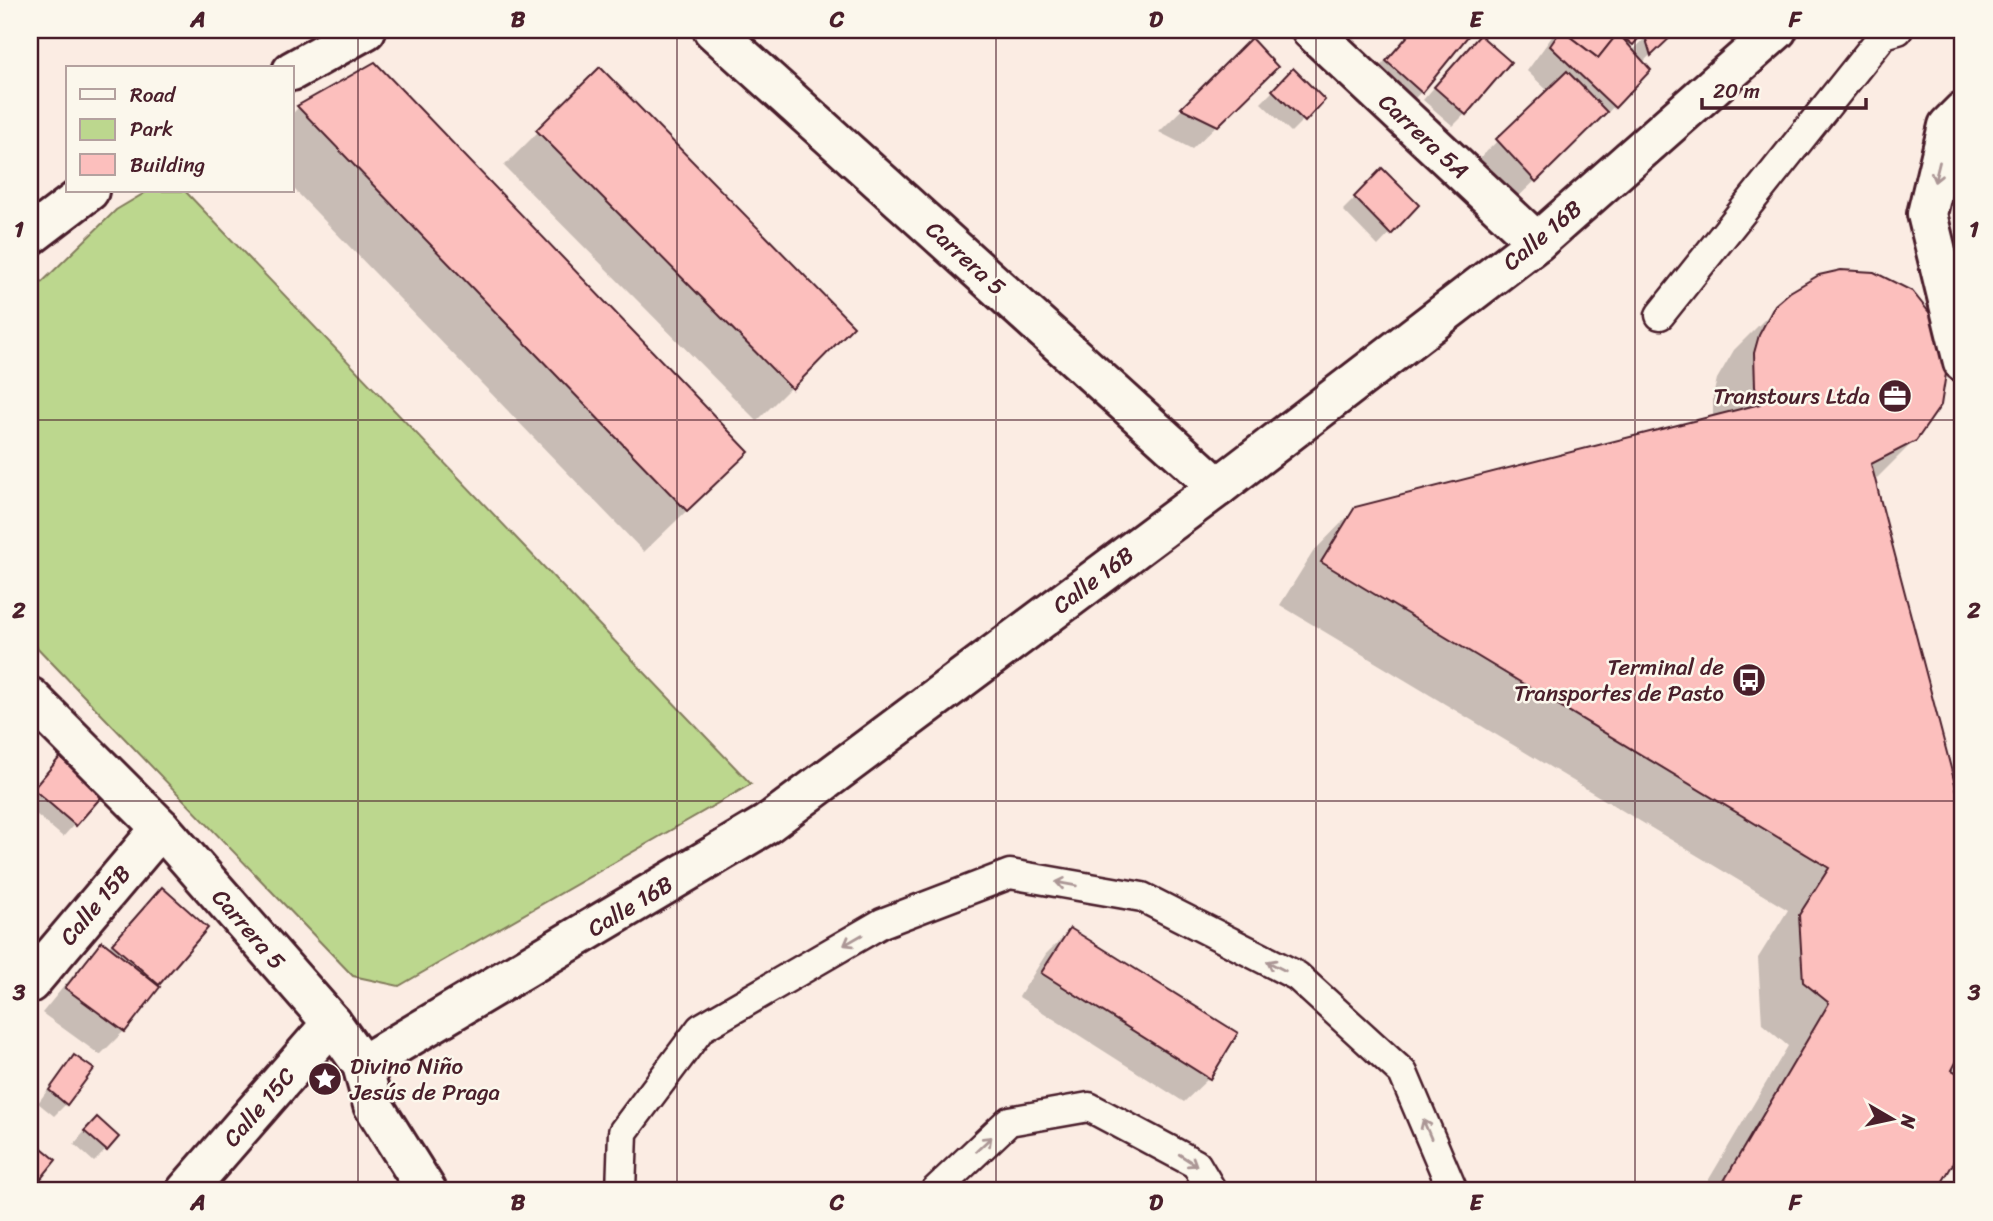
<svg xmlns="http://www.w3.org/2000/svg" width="1993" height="1221" font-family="Sriracha,sans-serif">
	<rect width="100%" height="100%" fill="#fbece3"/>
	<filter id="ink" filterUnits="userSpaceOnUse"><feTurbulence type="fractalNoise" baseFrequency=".0143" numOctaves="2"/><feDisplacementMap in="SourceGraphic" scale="14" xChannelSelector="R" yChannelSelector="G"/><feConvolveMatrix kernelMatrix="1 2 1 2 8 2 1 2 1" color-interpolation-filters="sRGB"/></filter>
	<g filter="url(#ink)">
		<path fill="#bcd78e" stroke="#837b5c" stroke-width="2" d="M148,191H185L751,784L399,986L353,976L30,640V294L116,210Z"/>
		<g fill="#0003">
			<path d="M1412,30H1470L1421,92L1397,116L1363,86Z"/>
			<path d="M1557,30H1643L1629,48L1632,51L1654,30H1676L1642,63L1649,70L1590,131L1588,129L1511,204L1474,164L1548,91L1527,71Z"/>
			<path d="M1251,41L1252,91L1192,149L1159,132Z"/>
			<path d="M1468,49L1465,114L1453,126L1423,100Z"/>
			<path d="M374,64L704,494L644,552L292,187V114L298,108Z"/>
			<path d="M600,70L852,326L757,421L504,166Z"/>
			<path d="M1293,71L1323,100L1291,132L1261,103Z"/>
			<path d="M1382,171L1417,205L1378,246L1343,210Z"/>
			<path d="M1791,293L1915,440L1874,481L1963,819V1058L1956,1065L1951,1067L1949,1071L1963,1078V1144L1935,1191H1702L1788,1046L1762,1024L1758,958L1788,910L1280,605L1313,552L1355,509L1713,418V396L1717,379L1734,350Z"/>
			<path d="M48,772L100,795L63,837L30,809V793Z"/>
			<path d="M162,889L206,928L156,985L124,1031L100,1055L42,1013L79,968L103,944L108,948Z"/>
			<path d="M1070,930L1209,1078L1184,1102L1019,997L1046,954Z"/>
			<path d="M75,1057L66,1104L54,1116L38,1103L63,1069Z"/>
			<path d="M85,1131L106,1150L94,1162L74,1144Z"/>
		</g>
		<g fill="#fcbfbd" stroke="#4a1f2b" stroke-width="2">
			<path d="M1413,30H1473L1422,93L1386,61Z"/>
			<path d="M1561,30H1645L1633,45L1618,33L1598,58Z"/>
			<path d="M1561,30L1598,58L1618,33L1651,70L1615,108L1550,46Z"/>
			<path d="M1651,30H1678L1651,56L1645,36Z"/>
			<path d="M1480,35L1511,62L1466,115L1434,87Z"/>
			<path d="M1251,38L1278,67L1218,126L1181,108Z"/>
			<path d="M375,62L749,452L687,511L297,106Z"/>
			<path d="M600,67L854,326L792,389L536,130Z"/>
			<path d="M1293,68L1325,100L1305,122L1272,90Z"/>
			<path d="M1567,71L1607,112L1536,182L1496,139Z"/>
			<path d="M1382,168L1419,205L1391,235L1354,197Z"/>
			<path d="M1841,270L1874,272L1912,291L1936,321L1948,361L1941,405L1916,441L1871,464L1963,814V1049L1952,1070L1963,1076V1147L1937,1191H1718L1829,1003L1803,982L1799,915L1829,868L1321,562L1355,507L1760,404L1755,387L1754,353L1759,335L1775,305L1790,292L1819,275Z"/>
			<path d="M60,757L103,795L76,826L33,789Z"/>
			<path d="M162,887L208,928L159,985L112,944Z"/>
			<path d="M1070,928L1238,1033L1210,1079L1041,973Z"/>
			<path d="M102,941L160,987L125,1032L65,988Z"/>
			<path d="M74,1055L94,1069L67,1105L49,1090Z"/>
			<path d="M97,1117L119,1137L107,1151L84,1131Z"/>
			<path d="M30,1138L56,1160L31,1191H30Z"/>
		</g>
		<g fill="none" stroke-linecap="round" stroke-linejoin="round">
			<g stroke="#4a1f2b" stroke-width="33">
				<g id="lane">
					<path d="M1660,315L1884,34L1898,30"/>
					<path d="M621,1191L623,1132L701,1028L882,923L1010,874L1142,897L1297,976L1403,1073L1453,1191"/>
					<path d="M935,1191L1009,1121L1089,1107L1196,1164L1212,1191"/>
				</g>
			</g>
			<g stroke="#4a1f2b" stroke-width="44">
				<g id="street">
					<path d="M713,30L1218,487"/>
					<path d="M1311,30L1537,242"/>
					<path d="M292,71L366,30"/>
					<path d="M1963,111L1948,126L1927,214L1963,362"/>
					<path d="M30,236L89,191"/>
					<path d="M30,697L161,828L332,1023L362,1065L373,1105L427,1191"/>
					<path d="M30,983L161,828"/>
					<path d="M362,1065L767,824L1218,487L1537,242L1777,30"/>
					<path d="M186,1191L332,1023"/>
				</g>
			</g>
			<use href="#lane" stroke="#fbf7ec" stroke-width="28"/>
			<use href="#street" stroke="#fbf7ec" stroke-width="38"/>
		</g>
		<defs><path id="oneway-shaft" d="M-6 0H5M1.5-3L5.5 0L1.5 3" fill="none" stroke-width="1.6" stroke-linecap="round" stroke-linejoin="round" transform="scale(1.75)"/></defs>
		<g stroke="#ab9695">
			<use href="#oneway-shaft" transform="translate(1937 172) rotate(104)"/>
			<use href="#oneway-shaft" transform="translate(1066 884) rotate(-170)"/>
			<use href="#oneway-shaft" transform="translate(853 940) rotate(150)"/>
			<use href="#oneway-shaft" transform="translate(1276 966) rotate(-153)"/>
			<use href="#oneway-shaft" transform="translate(1427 1129) rotate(-113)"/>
			<use href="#oneway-shaft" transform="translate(984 1144) rotate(-44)"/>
			<use href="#oneway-shaft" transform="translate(1188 1160) rotate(33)"/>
		</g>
	</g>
	<path fill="none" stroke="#4a1f2b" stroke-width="2" stroke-opacity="0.55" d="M358,30V1191M677,30V1191M996,30V1191M1316,30V1191M1635,30V1191M30,420H1963M30,801H1963"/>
	<defs>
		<g id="office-disc" transform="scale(1.75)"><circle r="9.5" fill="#4a1f2b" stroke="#fbf7ec"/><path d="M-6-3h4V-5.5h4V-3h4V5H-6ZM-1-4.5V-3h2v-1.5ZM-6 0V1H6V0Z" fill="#fff"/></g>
		<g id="bus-disc" transform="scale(1.75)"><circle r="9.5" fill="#4a1f2b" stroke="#fbf7ec"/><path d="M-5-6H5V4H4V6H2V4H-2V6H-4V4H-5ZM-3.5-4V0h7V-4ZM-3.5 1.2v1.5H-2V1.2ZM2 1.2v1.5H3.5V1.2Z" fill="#fff"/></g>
		<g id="sight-disc" transform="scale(1.75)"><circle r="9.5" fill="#4a1f2b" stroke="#fbf7ec"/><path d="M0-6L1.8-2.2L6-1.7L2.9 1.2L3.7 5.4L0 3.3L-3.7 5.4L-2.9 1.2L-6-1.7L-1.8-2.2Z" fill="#fff"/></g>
	</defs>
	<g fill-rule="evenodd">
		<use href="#office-disc" x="1895" y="396"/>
		<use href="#bus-disc" x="1749" y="680"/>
		<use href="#sight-disc" x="325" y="1079"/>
	</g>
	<g text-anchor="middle" stroke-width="5" stroke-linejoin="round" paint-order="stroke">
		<g font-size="23" fill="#4a1f2b" stroke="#fbf7ec">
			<text transform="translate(1424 136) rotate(43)" y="8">Carrera 5A</text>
			<text transform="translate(1542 235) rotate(-40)" y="8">Calle 16B</text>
			<text transform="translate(966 258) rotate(42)" y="8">Carrera 5</text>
			<text transform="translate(1093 580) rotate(-37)" y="8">Calle 16B</text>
			<text transform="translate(95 905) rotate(-50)" y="8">Calle 15B</text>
			<text transform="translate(630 906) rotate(-31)" y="8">Calle 16B</text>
			<text transform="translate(249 929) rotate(49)" y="8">Carrera 5</text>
			<text transform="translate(259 1107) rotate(-49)" y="8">Calle 15C</text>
		</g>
		<g font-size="23" fill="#4a1f2b" stroke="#fbf7ec" text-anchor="end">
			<text x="1870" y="404">Transtours Ltda</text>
			<text x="1724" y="675">Terminal de<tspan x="1724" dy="26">Transportes de Pasto</tspan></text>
			<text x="350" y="1074" text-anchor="start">Divino Niño<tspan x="350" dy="26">Jesús de Praga</tspan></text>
		</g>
	</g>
	<rect width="1993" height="1221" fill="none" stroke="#fbf7ec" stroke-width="77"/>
	<rect x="66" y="66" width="228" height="126" fill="#fbf7ec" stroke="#b4a19f" stroke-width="2"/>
	<rect x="80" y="89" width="35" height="10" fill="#fbf7ec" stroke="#b4a19f" stroke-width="2"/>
	<text x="130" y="102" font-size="21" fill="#4a1f2b">Road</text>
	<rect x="80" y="119" width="35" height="21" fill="#bcd78e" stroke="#b4a19f" stroke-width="2"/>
	<text x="130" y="136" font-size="21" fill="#4a1f2b">Park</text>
	<rect x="80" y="154" width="35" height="21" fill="#fcbfbd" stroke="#b4a19f" stroke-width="2"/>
	<text x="130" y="172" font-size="21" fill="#4a1f2b">Building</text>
	<g transform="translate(1892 1119) rotate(99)" stroke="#fbf7ec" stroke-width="5" paint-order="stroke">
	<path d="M0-5L12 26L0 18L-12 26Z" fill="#4a1f2b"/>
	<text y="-10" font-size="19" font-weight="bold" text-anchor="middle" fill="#4a1f2b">N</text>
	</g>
	<path d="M1702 98v10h164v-10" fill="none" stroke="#4a1f2b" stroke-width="3.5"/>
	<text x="1713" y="98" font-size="21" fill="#4a1f2b" stroke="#fbf7ec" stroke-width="5" paint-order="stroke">20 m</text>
	<rect x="38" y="38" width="1916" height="1144" fill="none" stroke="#4a1f2b" stroke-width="2.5"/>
	<g font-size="23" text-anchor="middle" font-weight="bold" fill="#4a1f2b">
		<text x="198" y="27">A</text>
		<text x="518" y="27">B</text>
		<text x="837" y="27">C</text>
		<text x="1156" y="27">D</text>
		<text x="1476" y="27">E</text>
		<text x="1795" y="27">F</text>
		<text x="19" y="237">1</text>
		<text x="1974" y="237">1</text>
		<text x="19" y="618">2</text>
		<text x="1974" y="618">2</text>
		<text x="19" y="1000">3</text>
		<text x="1974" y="1000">3</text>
		<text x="198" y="1210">A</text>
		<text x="518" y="1210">B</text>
		<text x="837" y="1210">C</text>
		<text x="1156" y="1210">D</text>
		<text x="1476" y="1210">E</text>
		<text x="1795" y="1210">F</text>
	</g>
</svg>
